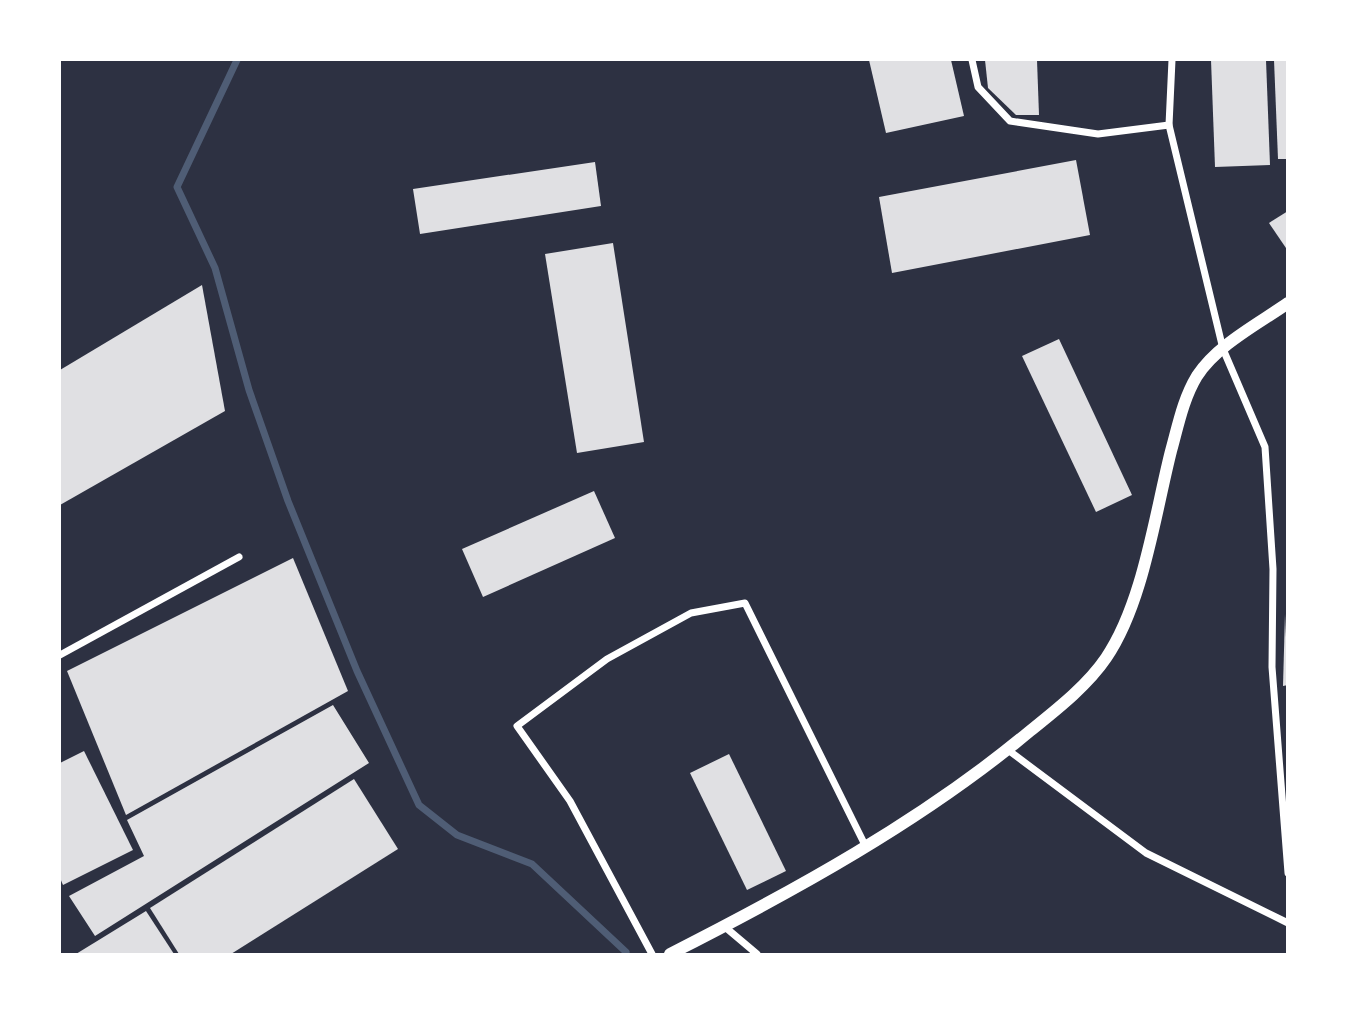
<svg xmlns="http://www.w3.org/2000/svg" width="1347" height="1014" font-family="'Libre Baskerville',serif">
	<rect width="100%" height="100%" fill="#2d3142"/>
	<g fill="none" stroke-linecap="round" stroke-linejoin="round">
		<path stroke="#4f5d75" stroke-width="7" d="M237,60L177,187L215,268L249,390L288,501L357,671L419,805L457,835L532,864L626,952"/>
	</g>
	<g fill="#e0e0e3">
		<path d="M869,60H951L964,116L886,133Z"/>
		<path d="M985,60H1037L1039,115H1016L988,88Z"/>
		<path d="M1211,60H1266L1270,165L1215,167Z"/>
		<path d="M1274,60H1288V159H1278Z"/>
		<path d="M1076,160L1090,235L892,273L879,197Z"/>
		<path d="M595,162L601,206L420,234L413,189Z"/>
		<path d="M1288,211V251L1269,223Z"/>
		<path d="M613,243L644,442L577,453L545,254Z"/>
		<path d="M202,285L225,411L60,505V370Z"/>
		<path d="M1059,339L1132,495L1096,512L1022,356Z"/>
		<path d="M594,491L615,538L483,597L462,549Z"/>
		<path d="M293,558L348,691L126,815L67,671Z"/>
		<path d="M1285,614L1288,685L1283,686Z"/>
		<path d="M333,705L369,763L95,936L69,896L144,856L127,820Z"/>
		<path d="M84,751L133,850L63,885L60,878V763Z"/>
		<path d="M729,754L786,871L747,890L690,773Z"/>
		<path d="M354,779L398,849L231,954H179L150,908Z"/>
		<path d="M146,911L174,954H76Z"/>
	</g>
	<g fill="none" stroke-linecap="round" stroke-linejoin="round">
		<g stroke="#fff" stroke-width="7">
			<path d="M972,60L978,87L1010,121L1098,134L1169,125"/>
			<path d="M1172,60L1169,125L1223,349L1265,447L1273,569L1272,667L1288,873"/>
			<path d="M60,655L239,557"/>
			<path d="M1008,750L1146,853L1288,923"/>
			<path d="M725,927L757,954"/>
			<path d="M652,954L570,801L517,726L607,659L691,613L745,603L865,845"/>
		</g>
		<path stroke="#fff" stroke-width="12" d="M670,954C794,891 922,821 1030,731C1056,710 1087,686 1106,658C1143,604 1155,514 1171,451C1178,426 1183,399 1197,376C1217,345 1258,324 1288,303"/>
	</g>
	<rect width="1347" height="1014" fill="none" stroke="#ffffff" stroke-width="122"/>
</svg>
